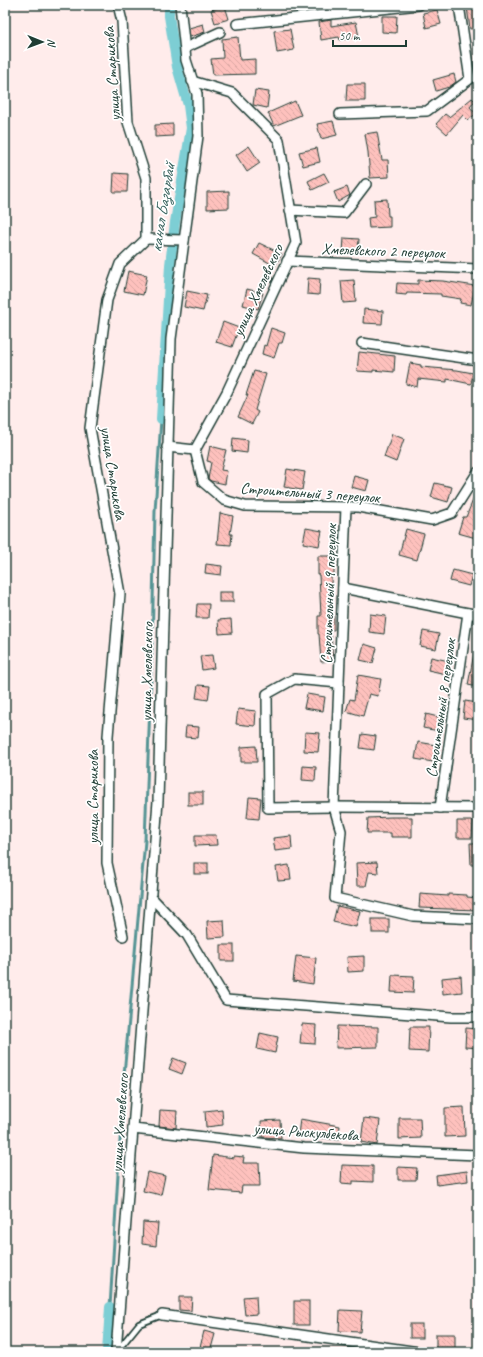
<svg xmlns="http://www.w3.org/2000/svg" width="483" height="1357" font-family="Caveat,sans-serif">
	<defs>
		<pattern id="building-back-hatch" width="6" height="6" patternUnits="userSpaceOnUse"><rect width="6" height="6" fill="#fec1bd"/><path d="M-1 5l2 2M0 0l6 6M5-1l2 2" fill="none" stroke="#d9a7a3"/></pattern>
	</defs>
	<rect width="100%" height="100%" fill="#ffeceb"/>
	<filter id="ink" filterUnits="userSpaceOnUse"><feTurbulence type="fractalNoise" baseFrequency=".025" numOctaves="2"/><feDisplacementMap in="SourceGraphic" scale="8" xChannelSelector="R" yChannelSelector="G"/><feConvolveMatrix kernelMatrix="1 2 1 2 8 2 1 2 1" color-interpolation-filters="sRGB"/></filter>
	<g filter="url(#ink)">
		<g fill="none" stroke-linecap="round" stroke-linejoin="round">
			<path stroke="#579494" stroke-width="3" d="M110,1307L124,1075L145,841L152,649L155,511L161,419"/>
			<g stroke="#7dced4" stroke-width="10">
				<path d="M161,419L170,265L175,222L191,128L188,105L177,67L169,16V5"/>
				<path d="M107,1352L110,1307"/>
			</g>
		</g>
		<g fill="url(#building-back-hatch)" stroke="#1f3d34">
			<path d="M225,6L229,19L215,23L211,10Z"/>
			<path d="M478,6V28L470,29L467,7Z"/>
			<path d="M437,10L441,24L426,28L423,13Z"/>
			<path d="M382,16H397L396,33L382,32Z"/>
			<path d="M331,20V26L356,22L359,37L340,40L339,37L321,40L319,22Z"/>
			<path d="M203,24L205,32L190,37L189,28Z"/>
			<path d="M290,29L294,50L277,53L274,31Z"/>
			<path d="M238,37L240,60L255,59V74L213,75L211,59L223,58L222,39Z"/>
			<path d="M454,74L456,82L449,87L436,91L433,80Z"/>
			<path d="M347,84H365V101H346Z"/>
			<path d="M255,90L269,92L267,108L253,105Z"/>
			<path d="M472,98L475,101L470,107L476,114L468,120L463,115L447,134L436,124L445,114L449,117Z"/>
			<path d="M295,101L301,115L274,126L268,113Z"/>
			<path d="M333,121L337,135L321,139L317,124Z"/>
			<path d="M173,124V136L155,137V125Z"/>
			<path d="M377,132L382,160H388L389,177L370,178L368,152L365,134Z"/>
			<path d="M249,146L260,163L247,172L236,155Z"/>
			<path d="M317,148L320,162L303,166L299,152Z"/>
			<path d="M114,173L128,174L127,192H113Z"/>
			<path d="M324,173L329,182L312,190L308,181Z"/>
			<path d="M347,187L350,195L338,202L334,192Z"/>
			<path d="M229,191V208L207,209V192Z"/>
			<path d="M387,199L388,216H390V227L369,228L368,218L375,217L374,200Z"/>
			<path d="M344,238L359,239L358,253L343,252Z"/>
			<path d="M259,243L282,254L275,266L253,254Z"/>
			<path d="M128,271L147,275L143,295L124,291Z"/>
			<path d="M308,278L320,279L319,295L307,294Z"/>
			<path d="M354,280L356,302L343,303L341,281Z"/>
			<path d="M418,280L443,281L475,286L471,305L460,303L461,299L441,296V294L407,293L406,295L396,294L397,283L418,284Z"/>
			<path d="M247,289L263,293L258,309L243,305Z"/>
			<path d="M187,291L207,295L203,311L184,307Z"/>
			<path d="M364,309L383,311L382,324L363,323Z"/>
			<path d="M223,322L239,328L232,347L216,342Z"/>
			<path d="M271,328L285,333L282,343H279L274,358L262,354L264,345L266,346Z"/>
			<path d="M359,352L395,356L394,372L373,370V372L357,371Z"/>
			<path d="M410,363L421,365V367L457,370L473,373L471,384L447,379V382L418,379L417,387L406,384Z"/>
			<path d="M254,371L266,374L255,410L258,412L252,424L238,417L248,395H246Z"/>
			<path d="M392,434L404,439L396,462L384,457Z"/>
			<path d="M233,438L248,440L247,453L232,451Z"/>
			<path d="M210,446L226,450L221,470L227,471L225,484L211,481L208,479L211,462L207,461Z"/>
			<path d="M287,469L305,472L302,490L284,487Z"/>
			<path d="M354,476L369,480L366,491L351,487Z"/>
			<path d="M435,483L452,487L448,502L431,497Z"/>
			<path d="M478,488V531L476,538L458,533L463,517H466Z"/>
			<path d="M220,513L233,516L230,534H232L231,545L217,544Z"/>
			<path d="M306,528L322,531L319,546L303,543Z"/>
			<path d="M406,529L424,534L417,560L399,555Z"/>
			<path d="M318,556H334V575H331L332,616H334V630L328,629V633L331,634L333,661L321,662L319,634H318V616H321L319,575H318Z"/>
			<path d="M206,564L222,566L221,575L205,573Z"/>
			<path d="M453,570L472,575L469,586L450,581Z"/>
			<rect x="219" y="592" width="14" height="10"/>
			<path d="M197,604H209L208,618H196Z"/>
			<path d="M370,614L386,616L384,634L369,632Z"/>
			<path d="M231,619L232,633L219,634L218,620Z"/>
			<path d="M423,631L439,634L436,649L420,646Z"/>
			<path d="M364,644L377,648L373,663L360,660Z"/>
			<path d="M474,653H478V687L468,685Z"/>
			<path d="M212,655L214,668L202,670L200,656Z"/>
			<path d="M431,657L449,661L446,674L428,670Z"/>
			<path d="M358,675L381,679L378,696L369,694L363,716L346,711L350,699L354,700Z"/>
			<path d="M198,685L210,686L208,700L196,698Z"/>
			<path d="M307,694L325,697L323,711L304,708Z"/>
			<path d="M465,701L478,703V720L463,718Z"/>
			<path d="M238,709L256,711L255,726L236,724Z"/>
			<path d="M426,714L442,718L439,731L423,728Z"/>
			<path d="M186,726L199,727L198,738L185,737Z"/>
			<path d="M305,732L320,733L318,752L304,751Z"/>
			<path d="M362,734L376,736L374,750L360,748Z"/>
			<path d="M418,742L436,745L433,762L415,759Z"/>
			<path d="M256,746L257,762H241V747Z"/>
			<path d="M303,766L316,767L315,781L302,780Z"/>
			<rect x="188" y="792" width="15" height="13"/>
			<path d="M249,797L261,798L259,819L247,818Z"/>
			<path d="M391,817H412V837H391V833H367L368,818Z"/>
			<path d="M457,821H473L472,838H457Z"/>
			<path d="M195,835H216L217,845L195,846Z"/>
			<path d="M291,836L292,849L275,851L273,838Z"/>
			<path d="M470,843H478V865H471Z"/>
			<path d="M377,862L378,873L369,872L366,886H357L356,863Z"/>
			<rect x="194" y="863" width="14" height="11"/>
			<path d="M289,865L291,880L278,881L276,867Z"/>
			<path d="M420,894L448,896V894L467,895V897L478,898V910L419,908Z"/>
			<path d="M337,906L360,911L356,927L333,922Z"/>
			<rect x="372" y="919" width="17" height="14"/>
			<path d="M224,920L225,937L208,938L207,921Z"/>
			<rect x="221" y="945" width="13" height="16"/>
			<path d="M296,956L316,958L313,984L293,981Z"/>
			<path d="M364,956V971L348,972L347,957Z"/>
			<path d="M392,975L414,976L413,993L391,992Z"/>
			<path d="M461,976L462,992L443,994L442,978Z"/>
			<path d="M302,1024L316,1025L315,1044L300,1043Z"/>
			<path d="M337,1026L378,1027V1047L336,1048Z"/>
			<path d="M410,1027H429L428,1052L409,1051Z"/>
			<path d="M466,1028L478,1029V1048L465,1047Z"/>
			<path d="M260,1033L278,1037L275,1053L257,1049Z"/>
			<path d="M173,1058L186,1063L182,1074L169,1069Z"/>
			<path d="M464,1107L465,1136L445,1137V1108Z"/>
			<path d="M222,1109L223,1125L206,1127L205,1111Z"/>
			<path d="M160,1110L177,1111L176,1128L159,1126Z"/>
			<path d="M364,1118L380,1120L377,1145L361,1142Z"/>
			<path d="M399,1118H420L421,1138L399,1139Z"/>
			<path d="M300,1119L340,1126L338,1140L298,1135Z"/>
			<path d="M280,1120L281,1138L262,1137L261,1121Z"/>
			<path d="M213,1155L234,1158V1156L244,1157L243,1163H259L260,1186H242L241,1193L209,1190Z"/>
			<path d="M342,1165L373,1166V1182L353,1181V1184L341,1183Z"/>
			<path d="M398,1167L417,1168L416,1180H398Z"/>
			<path d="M467,1171L468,1181L437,1185L436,1175Z"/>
			<path d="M147,1172L165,1176L161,1195L143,1191Z"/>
			<path d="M143,1222L158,1223L156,1246L142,1244Z"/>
			<path d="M256,1296L257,1314L245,1315L243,1297Z"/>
			<path d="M179,1297H192L191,1311L179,1310Z"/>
			<rect x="294" y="1301" width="15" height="24"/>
			<path d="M340,1310L362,1311L360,1332L339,1331Z"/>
			<rect x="410" y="1324" width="12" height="14"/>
			<path d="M204,1331L215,1334L210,1352H199Z"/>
			<rect x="436" y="1334" width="19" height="17"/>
		</g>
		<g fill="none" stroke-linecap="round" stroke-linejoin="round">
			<g stroke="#1f3d34" stroke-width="8">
				<path id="service" d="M117,1351L139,1324L162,1315"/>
			</g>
			<g stroke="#1f3d34" stroke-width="12">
				<g id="minor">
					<path d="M118,5L122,21L128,122L146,178V239L120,264L107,300L90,428L120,594L108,736L107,863L123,936"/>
					<path d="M237,24L419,5"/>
					<path d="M185,48L220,32"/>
					<path d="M340,114L427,111L470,79L459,5"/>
					<path d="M290,210L344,213L366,184"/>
					<path d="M146,239L184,240"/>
					<path d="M287,261L478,269"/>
					<path d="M362,343L478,360"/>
					<path d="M167,447L195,450L227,392L296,243L279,140L232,93L192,81"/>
					<path d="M195,450L203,482L224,500L245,506L358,507L432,520L452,513L478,472"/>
					<path d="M346,507L334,807L341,831L335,898L413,916L478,919"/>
					<path d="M343,588L478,615"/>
					<path d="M339,683L294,679L267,694L268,808L334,807L478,808"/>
					<path d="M440,808L468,613"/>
					<path d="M151,897L187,935L226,1000L451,1017H478"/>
					<path d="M133,1129L304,1148L478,1155"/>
					<path d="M162,1315L419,1352"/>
					<path d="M116,1352L158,801L171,339L198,136L197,94L186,60L180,5"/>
				</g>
			</g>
			<use href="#service" stroke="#fff" stroke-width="4.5"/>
			<use href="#minor" stroke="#fff" stroke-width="9"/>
		</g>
	</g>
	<g text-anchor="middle" stroke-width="3.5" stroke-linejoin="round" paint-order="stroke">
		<g font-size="16" fill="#1f3d34" stroke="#fff">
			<text transform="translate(111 74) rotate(-94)" y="6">улица Старикова</text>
			<text transform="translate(383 250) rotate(2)" y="6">Хмелевского 2 переулок</text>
			<text transform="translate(257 290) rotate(-65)" y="6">улица Хмелевского</text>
			<text transform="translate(114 473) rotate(81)" y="6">улица Старикова</text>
			<text transform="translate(310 492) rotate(4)" y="6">Строительный 3 переулок</text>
			<text transform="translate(328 594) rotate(-88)" y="6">Строительный 9 переулок</text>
			<text transform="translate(146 672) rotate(-89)" y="6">улица Хмелевского</text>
			<text transform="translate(440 708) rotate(-82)" y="6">Строительный 8 переулок</text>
			<text transform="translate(92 797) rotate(-90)" y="6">улица Старикова</text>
			<text transform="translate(119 1123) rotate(-86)" y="6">улица Хмелевского</text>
			<text transform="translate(306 1131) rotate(4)" y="6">улица Рыскулбекова</text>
		</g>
		<g font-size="17" font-style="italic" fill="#36615c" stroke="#fff">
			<text transform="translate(162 208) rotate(-81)" y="6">канал Базарбай</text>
		</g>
	</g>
	<rect width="483" height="1357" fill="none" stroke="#fff" stroke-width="20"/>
	<rect x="10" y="10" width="463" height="1337" fill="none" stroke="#1f3d34" stroke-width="1.5" filter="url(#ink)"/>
	<g transform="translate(42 42) rotate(91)" stroke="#ffffff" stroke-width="3" paint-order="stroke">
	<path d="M0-3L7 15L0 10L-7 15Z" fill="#1f3d34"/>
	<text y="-6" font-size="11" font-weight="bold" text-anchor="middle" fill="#1f3d34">N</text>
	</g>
	<path d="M333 40v6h73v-6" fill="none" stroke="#1f3d34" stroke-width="2"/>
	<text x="339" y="40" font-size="12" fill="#1f3d34" stroke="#ffffff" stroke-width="3" paint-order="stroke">50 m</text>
</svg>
